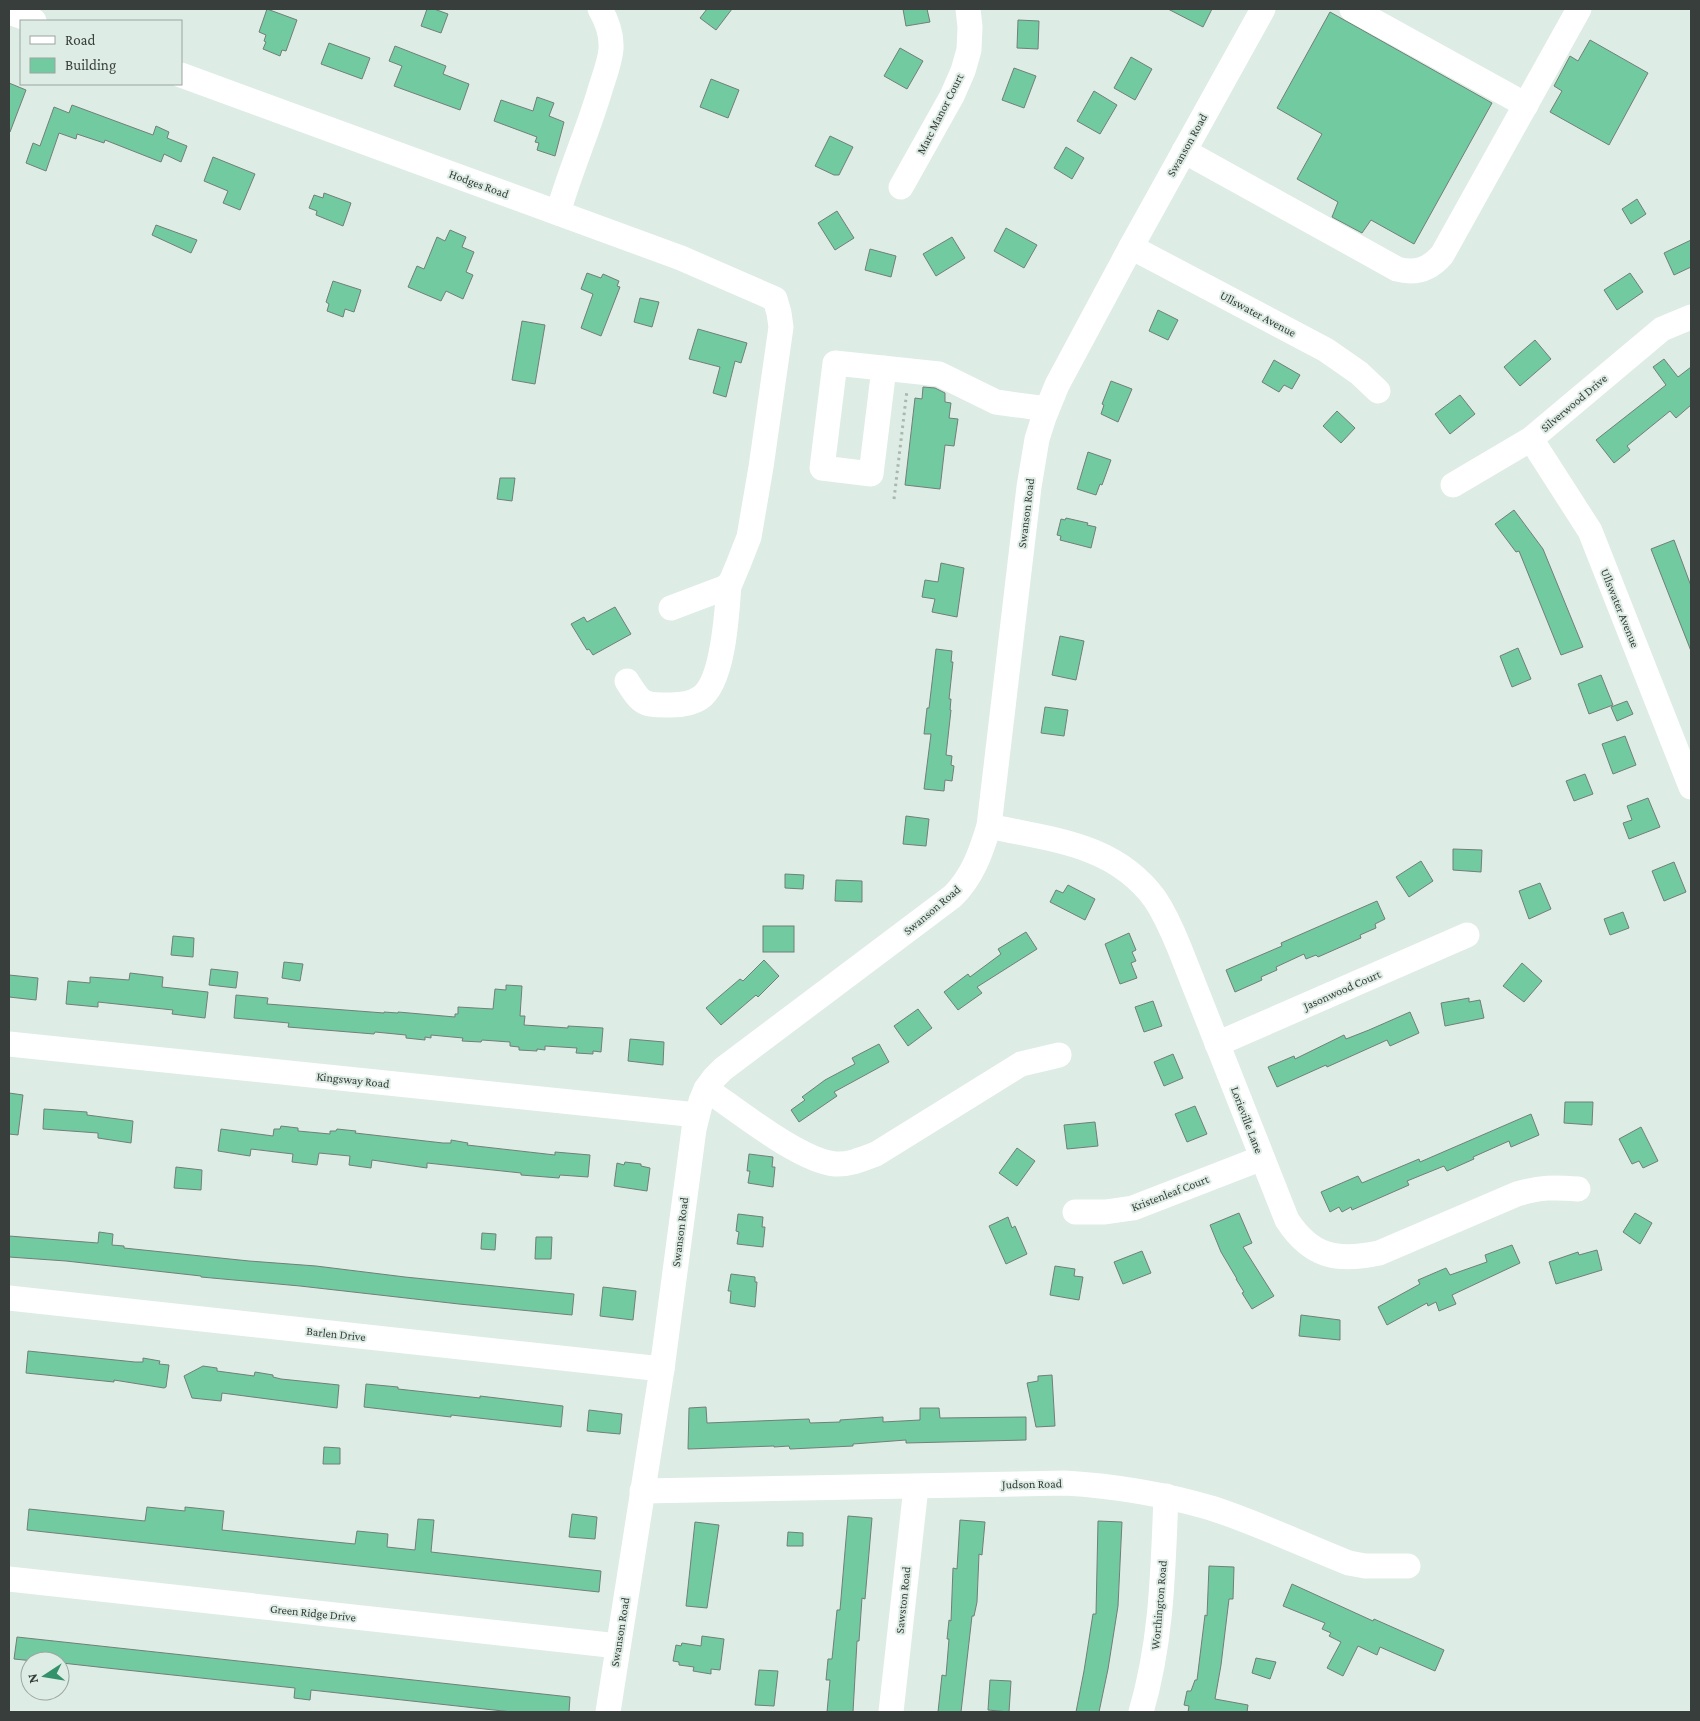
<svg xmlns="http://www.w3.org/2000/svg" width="1700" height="1721" font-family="'Crimson Pro',serif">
	<rect width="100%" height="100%" fill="#ddece4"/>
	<g fill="#71caa0" stroke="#727f78">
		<path d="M267,9L297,20L286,51L282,50L280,56L263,49L266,42L264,41L266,35L259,32Z"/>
		<path d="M427,9H434L448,14L441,33L421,26Z"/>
		<path d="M707,9H732L716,30L700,18Z"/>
		<path d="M903,9H927L930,22L906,26Z"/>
		<path d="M1168,9H1212L1203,27Z"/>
		<path d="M1330,12L1492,103L1414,244L1371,220L1362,233L1332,217L1338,202L1297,179L1322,134L1277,108Z"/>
		<path d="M1018,20L1039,21L1038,49L1017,48Z"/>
		<path d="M1590,40L1648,73L1609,145L1550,112L1562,91L1554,86L1570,56L1578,61Z"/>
		<path d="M329,43L370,58L362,79L321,64Z"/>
		<path d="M395,46L446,66L443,74L469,84L460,110L394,86L402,66L389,61Z"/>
		<path d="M900,48L923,61L907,89L884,76Z"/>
		<path d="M1131,57L1152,69L1135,100L1114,88Z"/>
		<path d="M1014,68L1036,76L1024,108L1002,100Z"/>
		<path d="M711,79L739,90L728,118L700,107Z"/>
		<path d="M9,83L26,90L10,132H9Z"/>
		<path d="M1094,91L1117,105L1100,134L1077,121Z"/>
		<path d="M537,97L554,103L549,116L564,122L555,156L537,150L539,143L535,142L537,137L494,121L501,100L533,111Z"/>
		<path d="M72,105L153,135L156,126L169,132L167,138L187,146L181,162L164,154L161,162L105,140L104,143L77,134L76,139L59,133L46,171L26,163L33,143L40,146L54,107L69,113Z"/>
		<path d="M830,136L853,147L839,175H834L815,166Z"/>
		<path d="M1066,147L1084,158L1072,179L1054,168Z"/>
		<path d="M213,157L255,174L240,210L223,203L228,191L204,181Z"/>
		<path d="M324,193L351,203L343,226L316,215L317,211L309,208L314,195L323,198Z"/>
		<path d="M1637,199L1646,214L1631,224L1622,209Z"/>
		<path d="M837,211L854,238L835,250L818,223Z"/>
		<path d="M156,225L197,240L191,253L152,235Z"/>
		<path d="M1006,228L1037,245L1024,268L994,251Z"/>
		<path d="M450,230L466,237L462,247L474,252L466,272L473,275L463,299L446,291L441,301L408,287L417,266L424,269L437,237L445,241Z"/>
		<path d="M952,237L965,258L936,276L923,254Z"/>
		<path d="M1691,240V267L1674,275L1664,253Z"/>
		<path d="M870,249L896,256L891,277L865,270Z"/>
		<path d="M587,273L601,278L603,274L619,281L617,286L620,287L601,336L581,328L593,294L581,289Z"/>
		<path d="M1630,273L1643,292L1617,310L1604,290Z"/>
		<path d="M333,281L361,290L354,312L345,309L343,317L327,311L329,304L326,302Z"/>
		<path d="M640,298L659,302L652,327L634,322Z"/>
		<path d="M1158,310L1178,320L1168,340L1149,331Z"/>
		<path d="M522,321L545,325L535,384L512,380Z"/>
		<path d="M698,329L747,343L741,363L735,361L726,397L713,393L720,367L689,359Z"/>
		<path d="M1535,340L1551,359L1520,386L1504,367Z"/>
		<path d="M1664,359L1678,377L1691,367V405L1676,418L1670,411L1627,446L1630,450L1614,463L1596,440L1666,385L1653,367Z"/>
		<path d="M1274,360L1300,375L1292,389L1284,385L1279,392L1262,382Z"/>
		<path d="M1111,381L1132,389L1118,422L1101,414L1104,405L1102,404Z"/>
		<path d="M923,387L935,388L945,393V402L951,403L949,418L958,419L954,446L945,445L940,489L905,485L915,398L922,399Z"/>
		<path d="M1460,395L1475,414L1450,434L1435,414Z"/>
		<path d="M1337,411L1355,428L1341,443L1323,426Z"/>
		<path d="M1088,452L1111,460L1102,485L1100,484L1096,495L1077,489Z"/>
		<path d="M500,478H515L512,501L497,499Z"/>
		<path d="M1514,510L1543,549L1583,647L1561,655L1519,551L1516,552L1495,524Z"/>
		<path d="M1066,518L1088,523L1087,525L1096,527L1091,548L1060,540L1061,536L1057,535L1061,519L1065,520Z"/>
		<path d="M1674,540L1691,586V651L1651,549Z"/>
		<path d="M941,563L964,568L957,617L932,612L935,599L922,597L925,580L938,582Z"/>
		<path d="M615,607L631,634L593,655L589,649L587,650L571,624L584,617L587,622Z"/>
		<path d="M1060,636L1084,641L1076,680L1052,675Z"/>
		<path d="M1518,648L1531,679L1512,687L1500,656Z"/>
		<path d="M936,649L952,651L951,662H953L949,699H951L950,710H951L946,755L952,756L951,765L954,766L952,781L945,780L944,791L924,789L931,734H924L927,708H929Z"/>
		<path d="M1601,675L1613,705L1589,714L1578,684Z"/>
		<path d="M1627,701L1633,714L1617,721L1611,707Z"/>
		<path d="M1045,707L1068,710L1064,736L1041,733Z"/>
		<path d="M1625,736L1636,765L1613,774L1602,744Z"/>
		<path d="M1585,774L1593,794L1574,801L1566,781Z"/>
		<path d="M1648,798L1660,827L1629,839L1623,823L1632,820L1627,806Z"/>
		<path d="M906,816L929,819L926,846L903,844Z"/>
		<path d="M1453,849L1482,850L1481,872L1453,870Z"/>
		<path d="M1421,861L1433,881L1409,897L1396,877Z"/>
		<path d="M1674,862L1686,892L1664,901L1652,871Z"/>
		<path d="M785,874L804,875L803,889L785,888Z"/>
		<path d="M836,880L862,881V902L835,901Z"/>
		<path d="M1540,883L1551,909L1529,919L1519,891Z"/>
		<path d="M1068,885L1095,899L1085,920L1050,902L1056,890L1063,893Z"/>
		<path d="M1377,901L1385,919L1375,924L1376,928L1360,935L1361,938L1318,957L1316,955L1306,959L1304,954L1276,967L1277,970L1261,977L1262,980L1235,992L1226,970L1282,946L1281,943Z"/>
		<path d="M1623,912L1629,928L1610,935L1604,919Z"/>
		<rect x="763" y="926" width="31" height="26"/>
		<path d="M1026,932L1037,949L977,987L982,993L958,1010L944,992L968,974L970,977L1001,954L998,949Z"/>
		<path d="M1129,933L1136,950L1132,952L1136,961L1131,963L1137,978L1120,984L1105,944Z"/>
		<path d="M173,936L194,938L193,957L171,955Z"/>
		<path d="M764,960L779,976L758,997L756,995L721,1025L706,1008L740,979L743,981Z"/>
		<path d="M284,962L303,964L300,981L282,978Z"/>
		<path d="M1522,963L1542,981L1524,1002L1503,986Z"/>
		<path d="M211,969L238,972L236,988L209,985Z"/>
		<path d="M130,973L163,977L162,987L208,992L205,1018L172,1014L173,1010L98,1002V1007L66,1004L68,981L90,983V977L129,980Z"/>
		<path d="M9,975L38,978L36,1000L9,997Z"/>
		<path d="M506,985L522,986L520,1016H525L524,1025L568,1028V1026L603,1028L601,1052L593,1051V1054L576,1053L577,1048L545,1046V1050L537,1049V1051L519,1050V1047L510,1046V1042L482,1040L481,1042L462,1041L463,1038L431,1035V1038L425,1037V1040L406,1038V1035L375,1032L374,1034L288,1027L289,1023L234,1018L236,995L268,998L267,1004L384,1013V1012L398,1013V1012L455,1017V1014H458V1007L493,1009L495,989L506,990Z"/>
		<path d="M1469,998V1002L1480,1000L1484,1018L1445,1026L1441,1003Z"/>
		<path d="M1153,1001L1162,1026L1144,1032L1135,1007Z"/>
		<path d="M918,1009L932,1028L908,1046L894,1026Z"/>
		<path d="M1410,1012L1419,1033L1390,1046L1387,1040L1327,1067L1326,1065L1277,1087L1268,1067L1294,1056L1295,1059L1344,1035L1346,1039L1369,1030Z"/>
		<path d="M630,1039L664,1042L663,1065L628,1061Z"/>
		<path d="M879,1044L889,1062L834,1092L837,1096L799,1122L791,1110L805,1100L802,1097L825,1080L855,1064L852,1058Z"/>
		<path d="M1173,1054L1183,1078L1164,1086L1154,1062Z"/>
		<path d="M9,1093L23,1095L18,1135L9,1134Z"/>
		<path d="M1565,1102H1593L1592,1125L1564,1123Z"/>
		<path d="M1195,1106L1207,1134L1187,1142L1175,1114Z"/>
		<path d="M44,1109L87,1112V1115L133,1121L131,1143L98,1138V1133L43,1129Z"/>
		<path d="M1531,1114L1539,1135L1511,1147L1509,1141L1473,1157L1474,1159L1447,1171L1444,1166L1407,1181L1409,1185L1352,1210L1351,1207L1342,1212L1339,1207L1330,1212L1321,1192L1358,1176L1362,1183L1419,1159L1420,1162Z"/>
		<path d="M1095,1122L1098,1146L1067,1149L1064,1125Z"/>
		<path d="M281,1126L298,1128V1131L330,1134V1131H336L337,1129L356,1131L355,1133L443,1143H451V1140L468,1143L467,1145L555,1155V1152L590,1155L588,1177L560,1175L559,1178L521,1175V1173L427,1163V1168L372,1160L371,1168L349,1165L350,1156L319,1153L317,1165L292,1162L293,1154L251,1149L250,1156L218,1151L221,1129L273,1136L274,1129H280Z"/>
		<path d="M1641,1127L1658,1161L1643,1168L1639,1161L1632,1164L1619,1139Z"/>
		<path d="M1017,1148L1035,1161L1017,1186L999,1173Z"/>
		<path d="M749,1154L773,1157L772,1167H775L773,1187L748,1183L750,1171H747Z"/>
		<path d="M625,1162L641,1164V1166L650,1168L647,1191L614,1186L617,1163L624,1165Z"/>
		<path d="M176,1167L202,1170L201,1190L174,1188Z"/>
		<path d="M1239,1213L1252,1243L1243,1247L1274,1296L1252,1309L1242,1293L1244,1292L1236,1279H1237L1221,1252L1210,1225Z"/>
		<path d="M1635,1213L1652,1223L1640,1244L1623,1232Z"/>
		<path d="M738,1214L763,1217L762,1227H765L763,1247L737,1244L739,1232L736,1231Z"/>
		<path d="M1008,1217L1012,1228L1015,1226L1027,1254L1006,1264L989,1226Z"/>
		<path d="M99,1232L113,1234L112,1245L124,1246V1248L249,1261L316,1266L405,1277L574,1294L572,1315L459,1304L300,1286L201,1277V1276L66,1261L9,1257V1236L98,1243Z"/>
		<path d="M482,1233L496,1234L495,1250L481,1249Z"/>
		<path d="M536,1237H552L551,1259H535Z"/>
		<path d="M1512,1245L1520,1263L1452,1295L1456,1304L1439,1311L1436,1302L1428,1306L1427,1303L1387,1325L1378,1307L1420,1284L1418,1280L1446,1268L1450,1275L1487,1262L1485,1255Z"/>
		<path d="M1597,1250L1602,1270L1556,1284L1549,1262L1578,1252L1579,1255Z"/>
		<path d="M1142,1251L1151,1273L1123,1284L1114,1262Z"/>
		<path d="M1055,1266L1075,1269L1074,1276L1083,1277L1079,1300L1050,1295Z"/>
		<path d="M731,1274L755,1277V1282H757L755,1307L730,1303L731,1291H728Z"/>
		<path d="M603,1287L636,1291L633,1320L600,1316Z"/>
		<path d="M1301,1315L1340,1320V1340L1299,1336Z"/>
		<path d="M28,1351L135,1362H143V1358L160,1361L159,1364L169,1365L166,1387L164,1388L114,1380V1382L26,1373Z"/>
		<path d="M203,1366L217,1368V1371L254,1376L255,1372L273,1375V1377L281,1379L339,1385L337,1408L222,1393L221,1401L192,1398L184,1376Z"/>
		<path d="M1052,1375L1055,1426L1036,1427L1027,1383L1038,1381V1376Z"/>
		<path d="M366,1384L398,1387V1389L480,1398V1396L563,1406L561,1427L451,1415V1417L364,1407Z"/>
		<path d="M706,1407L707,1423L809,1419L810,1423L840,1422V1420L883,1417V1422L920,1420V1408H939L940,1418L1026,1417V1440L906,1443V1440L853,1444V1446L790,1449L789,1446L774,1447V1446L688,1449L689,1408Z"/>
		<path d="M589,1410L622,1414L620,1434L587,1431Z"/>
		<path d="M324,1447L340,1448V1464H323Z"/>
		<path d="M147,1507L185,1511V1507L224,1511L222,1530L295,1538L355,1544L357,1531L388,1534L387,1547L415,1550L418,1519L434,1520L431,1552L601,1571L599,1592L27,1530L29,1509L145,1521Z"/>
		<path d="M572,1514L597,1517L595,1539L569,1537Z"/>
		<path d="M848,1516L872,1518L865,1599L862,1598L859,1641H857L853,1712H827L830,1680H826L828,1659H832L837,1610H840Z"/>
		<path d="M960,1520L985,1522L982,1555L979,1554L977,1602L974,1616H972L961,1712H938L942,1675L946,1676L949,1639H947L949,1620L951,1621L953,1568L957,1569Z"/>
		<path d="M1098,1521L1122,1522L1118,1606L1108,1669L1099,1712H1076L1084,1671L1093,1614H1096Z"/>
		<path d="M695,1522L719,1525L707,1608L686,1606Z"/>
		<path d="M788,1532L803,1533V1546H787Z"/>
		<path d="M1209,1566L1234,1567L1233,1599H1229L1221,1665L1215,1699L1248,1705L1247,1712H1188L1189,1706L1184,1705L1187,1691H1191L1195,1680H1197L1205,1615L1207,1616Z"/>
		<path d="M1292,1584L1373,1621L1374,1619L1444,1650L1435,1671L1380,1647L1377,1655L1358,1646L1343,1676L1327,1668L1341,1642L1329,1636L1331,1633L1322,1629L1325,1623L1283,1606Z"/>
		<path d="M702,1636L724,1639L720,1670L711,1669V1674L693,1671L694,1667L679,1665V1662L673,1661L676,1645L681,1646L682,1643L701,1646Z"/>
		<path d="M17,1637L570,1697L569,1712H512L311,1690L310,1700L294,1698L295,1688L107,1668L62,1663L63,1661H34L14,1659Z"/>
		<path d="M1256,1658L1276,1662L1270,1679L1252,1673Z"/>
		<path d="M759,1670L778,1671L774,1706L755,1705Z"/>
		<path d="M990,1680L1011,1681L1009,1712L988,1710Z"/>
	</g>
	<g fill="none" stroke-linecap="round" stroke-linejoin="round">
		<path stroke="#aab7b0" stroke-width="3" stroke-dasharray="2.5 4" stroke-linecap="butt" d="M894,499L907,390"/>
		<g stroke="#fff" stroke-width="25">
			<path d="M1352,9L1526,105"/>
			<path d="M9,12L34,21"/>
			<path d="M181,75L681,258L775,299L779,313L781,327L761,467L749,537L738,565L730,584L724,588L671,608"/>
			<path d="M1184,151L1397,269C1415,274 1429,270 1442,255L1579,9"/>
			<path d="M901,187L952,96L963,71L969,50L970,27L968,9"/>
			<path d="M558,213C570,171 588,131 600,90C604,77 610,62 611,49C612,34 607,21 600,9"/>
			<path d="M1131,247L1326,350L1359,373L1378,391"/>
			<path d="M884,368L871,474L822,468L835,363L939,374L996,402L1047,409"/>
			<path d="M1531,439L1590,531L1691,787"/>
			<path d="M1453,485L1531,439L1662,329L1691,317"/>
			<path d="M627,681C642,705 643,705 671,705C681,705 691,704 700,698C724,682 727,611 729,584"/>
			<path d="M989,826C1051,840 1114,843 1155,899C1165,914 1172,930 1179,947L1287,1220C1311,1257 1337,1262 1379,1253L1517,1194C1540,1187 1554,1187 1578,1189"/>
			<path d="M9,1044L697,1115"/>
			<path d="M1217,1044L1467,935"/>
			<path d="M706,1089C737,1110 800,1161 835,1164C849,1165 863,1159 876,1154L1021,1064L1059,1055"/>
			<path d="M1075,1212H1105L1133,1208L1262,1158"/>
			<path d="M9,1298L662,1369"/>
			<path d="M642,1491L1065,1483C1115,1486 1163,1494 1211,1508C1258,1523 1303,1545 1349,1563L1365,1566H1408"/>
			<path d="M9,1579L618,1646"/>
			<path d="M608,1712L662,1369L694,1129L701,1101L706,1089L714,1078L723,1069L953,896C973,876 981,852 989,826L1029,487L1037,439L1044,417L1057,385L1131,247L1263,9"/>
			<path d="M891,1712L916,1487"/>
			<path d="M1141,1712C1162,1641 1163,1570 1166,1496"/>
		</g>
	</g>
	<g text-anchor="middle" stroke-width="4" stroke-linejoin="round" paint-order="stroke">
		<g font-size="12" fill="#383e3b" stroke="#ddece4">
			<text transform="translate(940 114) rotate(-63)" y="4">Marc Manor Court</text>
			<text transform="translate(1187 145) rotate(-61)" y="4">Swanson Road</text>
			<text transform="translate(479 184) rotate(20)" y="4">Hodges Road</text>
			<text transform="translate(1258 314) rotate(28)" y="4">Ullswater Avenue</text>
			<text transform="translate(1574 403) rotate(-40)" y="4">Silverwood Drive</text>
			<text transform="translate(1026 513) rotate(-83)" y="4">Swanson Road</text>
			<text transform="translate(1620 608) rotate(68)" y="4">Ullswater Avenue</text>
			<text transform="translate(932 910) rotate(-40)" y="4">Swanson Road</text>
			<text transform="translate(1342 990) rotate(-24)" y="4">Jasonwood Court</text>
			<text transform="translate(353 1080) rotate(6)" y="4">Kingsway Road</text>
			<text transform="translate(1247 1120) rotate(69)" y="4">Lorieville Lane</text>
			<text transform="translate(1170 1193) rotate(-21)" y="4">Kristenleaf Court</text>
			<text transform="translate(680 1232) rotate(-83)" y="4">Swanson Road</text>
			<text transform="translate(336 1334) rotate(6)" y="4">Barlen Drive</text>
			<text transform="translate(1032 1484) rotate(-1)" y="4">Judson Road</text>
			<text transform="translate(903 1600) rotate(-84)" y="4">Sawston Road</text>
			<text transform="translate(1159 1605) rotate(-85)" y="4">Worthington Road</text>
			<text transform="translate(313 1613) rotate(6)" y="4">Green Ridge Drive</text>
			<text transform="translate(620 1632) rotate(-81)" y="4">Swanson Road</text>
		</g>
	</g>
	<rect width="1700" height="1721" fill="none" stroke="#383e3b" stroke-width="20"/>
	<rect x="20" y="20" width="162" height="65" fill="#ddece4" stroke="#9ba6a0"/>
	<rect x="30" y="36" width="25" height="8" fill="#ffffff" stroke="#9ba6a0"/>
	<text x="65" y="45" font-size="15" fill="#383e3b">Road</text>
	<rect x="30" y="58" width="25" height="15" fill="#71caa0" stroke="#9ba6a0"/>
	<text x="65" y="70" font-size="15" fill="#383e3b">Building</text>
	<g transform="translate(45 1676) rotate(258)"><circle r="24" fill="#ddece4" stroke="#9ba6a0"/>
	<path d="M0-4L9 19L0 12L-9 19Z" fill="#33926a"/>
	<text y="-8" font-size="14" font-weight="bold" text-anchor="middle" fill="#383e3b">N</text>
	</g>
</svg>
